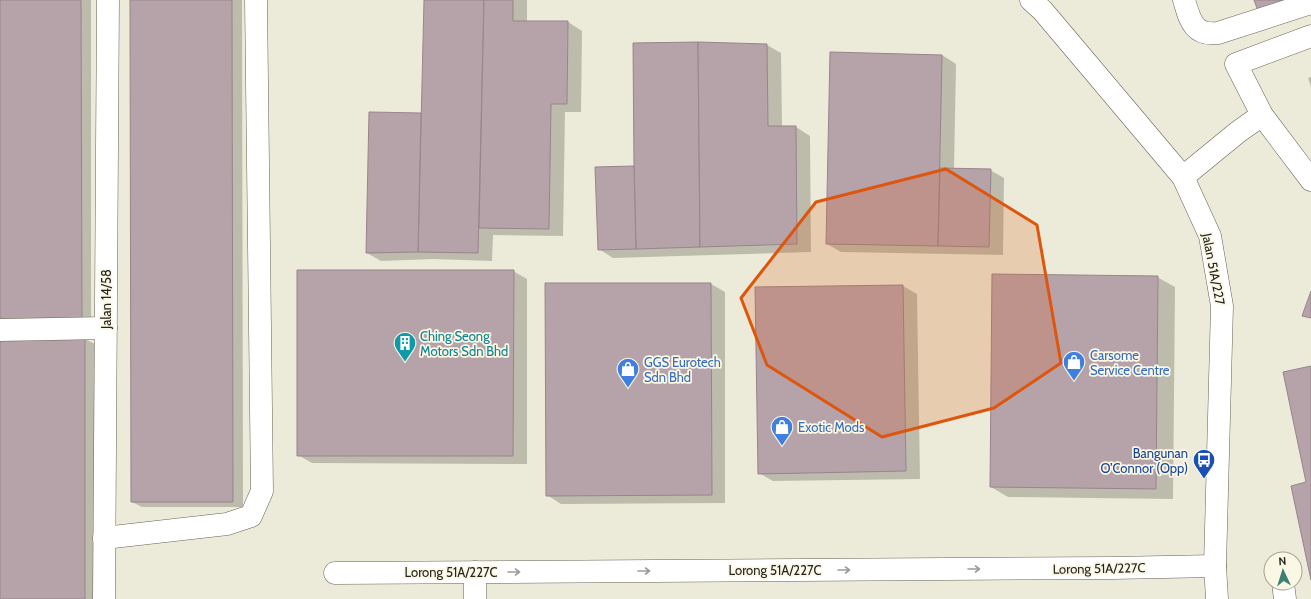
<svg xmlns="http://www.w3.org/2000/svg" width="1311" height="599" font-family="Cabin,sans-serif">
	<rect width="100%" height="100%" fill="#ecead8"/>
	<g fill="#0003">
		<rect x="0" y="0" width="91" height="328"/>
		<path d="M131,0H242L243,507H142L132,502Z"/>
		<path d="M425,0H527V22H568L582,31L581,112H565L563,236L493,235L492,261L433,259L381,261L367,253L370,113L422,114Z"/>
		<path d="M767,45L781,53L782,127H796L810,136L811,252L613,258L599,249L635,167Z"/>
		<path d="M942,55L956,64L954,169L990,170L1004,178L1003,255L841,252L827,244Z"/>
		<path d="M1311,77V87L1308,78Z"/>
		<path d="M513,271L527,279V464L312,463L298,455Z"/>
		<path d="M1157,277L1175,287L1173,499L1008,497L991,487Z"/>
		<path d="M711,284L725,292V503L561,504L547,495Z"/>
		<path d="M903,286L917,294L920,479L773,481L759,473Z"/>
		<path d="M85,339L95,344V599H0Z"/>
	</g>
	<g fill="#b6a3aa" stroke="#97858c">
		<path d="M0,0H81L82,322L0,323Z"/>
		<path d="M130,0H232L233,502H131Z"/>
		<path d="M424,0H484L478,253L418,252Z"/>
		<path d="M484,0H513V21H568L567,104H551L549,229L479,228Z"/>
		<path d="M1254,0H1292L1258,11Z"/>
		<path d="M698,42L700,247L636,249L634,166L633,43Z"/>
		<path d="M698,42L767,44L768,126H796L797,244L700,247Z"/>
		<path d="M830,52L942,55L938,246L826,244Z"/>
		<path d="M369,112L421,113L418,252L366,253Z"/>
		<path d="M634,166L636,249L598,250L595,167Z"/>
		<path d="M940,168L991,169L989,247L938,246Z"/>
		<path d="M297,270H514L513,456H297Z"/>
		<path d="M992,274L1158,276L1156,489L990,487Z"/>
		<path d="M545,283H711L712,495L546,496Z"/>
		<path d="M903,285L906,471L758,474L755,287Z"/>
		<path d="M1311,291V318L1302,316Z"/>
		<path d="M0,337L85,338V599H0Z"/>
		<path d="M1311,366V580L1291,486L1306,482L1283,372Z"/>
	</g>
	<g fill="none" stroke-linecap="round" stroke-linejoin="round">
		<g stroke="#676455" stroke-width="23">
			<g id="minor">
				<path d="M1031,0L1043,11L1183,177L1210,236L1222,306L1215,566L1217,599"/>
				<path d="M1184,0C1190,20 1193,36 1218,33L1311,3"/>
				<path d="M1311,36L1236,64L1262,115L1311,180"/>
				<path d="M1183,177L1238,132L1262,115"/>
				<path d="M0,330L106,328"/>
				<path d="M104,538L227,524L251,516L262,491L256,0"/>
				<path d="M335,573L1113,568L1215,566"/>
				<path d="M1283,583L1285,599"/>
				<path d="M104,599L108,0"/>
				<path d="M475,599V572"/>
			</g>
		</g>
		<use href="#minor" stroke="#fff" stroke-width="22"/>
	</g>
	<defs><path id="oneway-shaft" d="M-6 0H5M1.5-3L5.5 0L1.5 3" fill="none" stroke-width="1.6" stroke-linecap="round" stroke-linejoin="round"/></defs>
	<g stroke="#9c9c99">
		<use href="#oneway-shaft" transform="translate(974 569)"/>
		<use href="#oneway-shaft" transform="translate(844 570)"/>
		<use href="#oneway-shaft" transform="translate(644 571)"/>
		<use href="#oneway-shaft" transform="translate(514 572)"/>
	</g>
	<path fill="#de560d" fill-opacity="0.2" stroke="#de560d" stroke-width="3" stroke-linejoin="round" d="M946,169L1037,225L1061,363L994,408L882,437L767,365L741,298L816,202Z"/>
	<defs>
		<g id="building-pin" transform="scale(1.15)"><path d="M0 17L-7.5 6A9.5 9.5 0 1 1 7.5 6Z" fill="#0f9aa8" stroke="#faf7e5"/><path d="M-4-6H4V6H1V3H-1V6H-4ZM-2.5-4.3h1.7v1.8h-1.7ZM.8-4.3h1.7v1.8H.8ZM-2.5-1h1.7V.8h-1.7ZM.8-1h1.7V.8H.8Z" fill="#fff"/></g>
		<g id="shop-pin" transform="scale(1.15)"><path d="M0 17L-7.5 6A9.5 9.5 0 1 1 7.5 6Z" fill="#3f7fe0" stroke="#faf7e5"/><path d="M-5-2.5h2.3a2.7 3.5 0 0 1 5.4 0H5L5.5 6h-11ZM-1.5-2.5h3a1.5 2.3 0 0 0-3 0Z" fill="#fff"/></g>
		<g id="bus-pin" transform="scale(1.15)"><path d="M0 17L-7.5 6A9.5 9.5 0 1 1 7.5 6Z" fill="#1a4fb4" stroke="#faf7e5"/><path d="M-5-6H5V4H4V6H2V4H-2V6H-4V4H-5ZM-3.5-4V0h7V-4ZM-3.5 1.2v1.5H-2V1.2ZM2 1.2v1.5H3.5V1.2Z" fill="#fff"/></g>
	</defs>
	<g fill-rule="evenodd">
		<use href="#building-pin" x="405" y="343"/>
		<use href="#shop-pin" x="1074" y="362"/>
		<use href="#shop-pin" x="628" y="369"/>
		<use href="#shop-pin" x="782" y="427"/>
		<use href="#bus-pin" x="1204" y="460"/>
	</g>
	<g text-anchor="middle" stroke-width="3.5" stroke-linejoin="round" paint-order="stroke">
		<g font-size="13" fill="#24231d" stroke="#faf7e5">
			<text transform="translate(1214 269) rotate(79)" y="5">Jalan 51A/227</text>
			<text transform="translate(106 299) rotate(-90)" y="5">Jalan 14/58</text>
			<text transform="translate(1099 568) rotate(-1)" y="5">Lorong 51A/227C</text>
			<text x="775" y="575">Lorong 51A/227C</text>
			<text x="451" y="577">Lorong 51A/227C</text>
		</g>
		<g font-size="13" fill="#0d838f" stroke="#faf7e5" text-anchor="start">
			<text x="420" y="341">Ching Seong<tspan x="420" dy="15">Motors Sdn Bhd</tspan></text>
		</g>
		<g font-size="13" fill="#366cbe" stroke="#faf7e5" text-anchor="start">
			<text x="1090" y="360">Carsome<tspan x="1090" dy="15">Service Centre</tspan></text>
			<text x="644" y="367">GGS Eurotech<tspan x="644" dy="15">Sdn Bhd</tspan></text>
			<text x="798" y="432">Exotic Mods</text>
		</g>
		<g font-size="13" fill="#164399" stroke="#faf7e5" text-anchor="end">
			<text x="1188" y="458">Bangunan<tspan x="1188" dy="15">O’Connor (Opp)</tspan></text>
		</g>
	</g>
	<g transform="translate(1283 571) rotate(356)"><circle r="19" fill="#faf7e5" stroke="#a4a295"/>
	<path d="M0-3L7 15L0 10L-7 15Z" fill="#3c8074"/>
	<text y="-6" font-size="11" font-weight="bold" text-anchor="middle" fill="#24231d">N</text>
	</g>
</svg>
